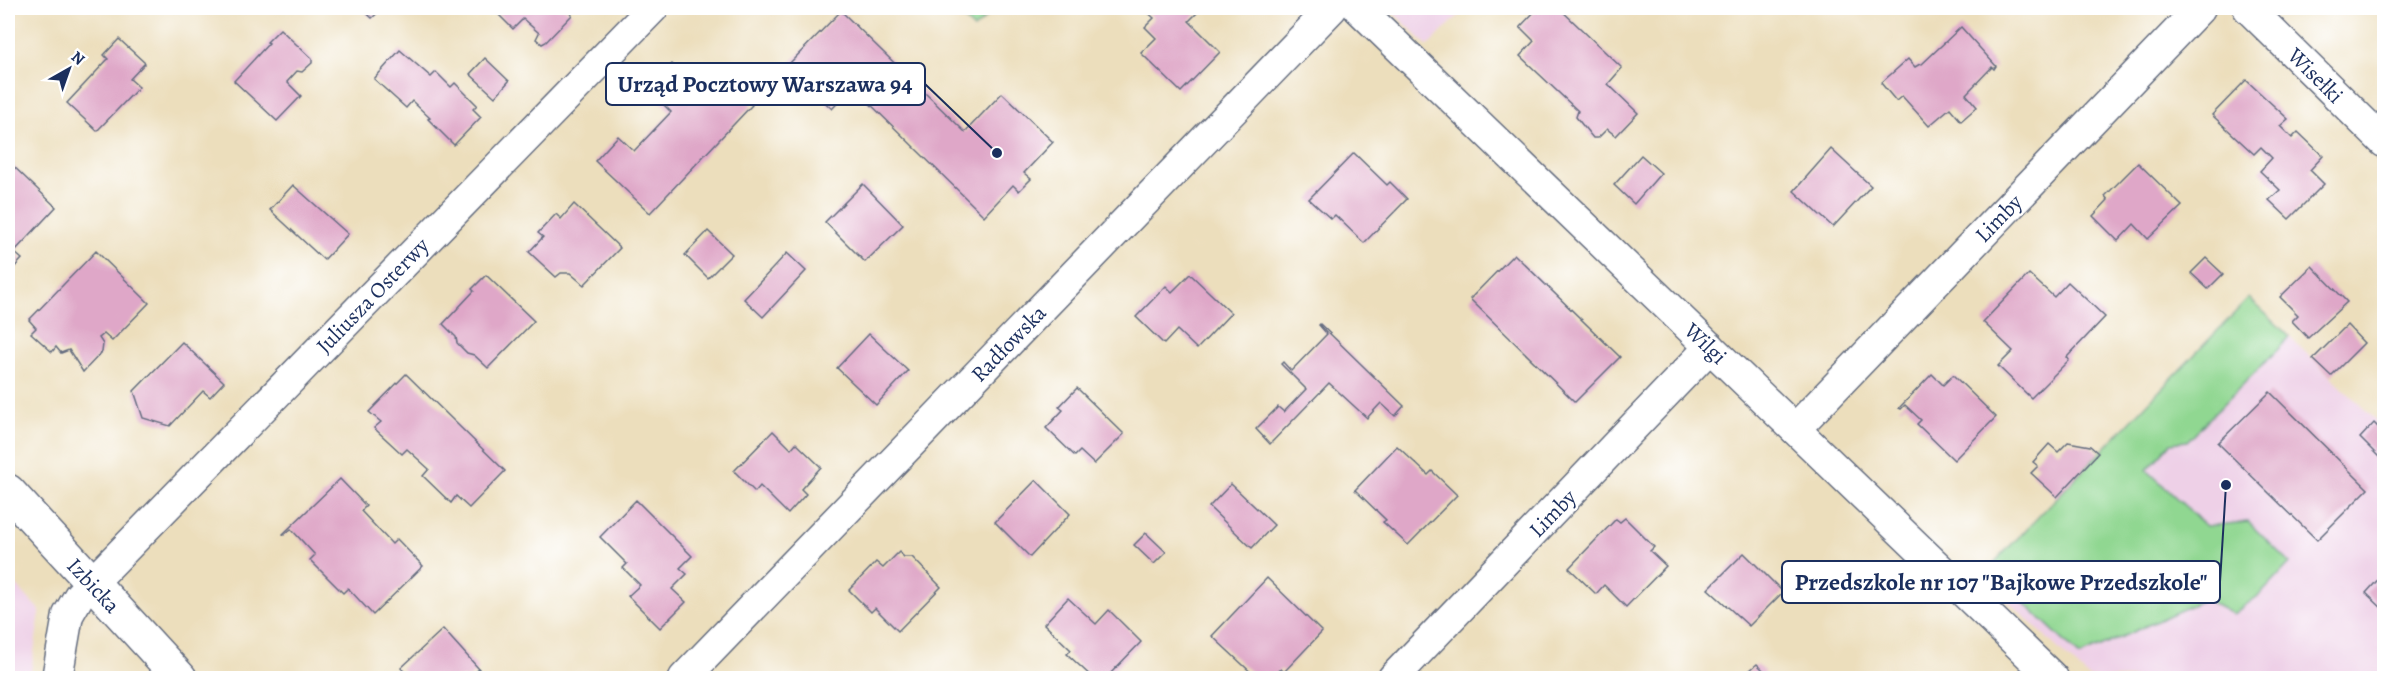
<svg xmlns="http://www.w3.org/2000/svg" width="2392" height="686" font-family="Alegreya,serif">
	<rect width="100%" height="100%" fill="#fff"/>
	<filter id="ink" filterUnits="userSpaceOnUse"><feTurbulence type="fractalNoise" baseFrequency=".0167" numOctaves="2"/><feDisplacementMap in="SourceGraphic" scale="12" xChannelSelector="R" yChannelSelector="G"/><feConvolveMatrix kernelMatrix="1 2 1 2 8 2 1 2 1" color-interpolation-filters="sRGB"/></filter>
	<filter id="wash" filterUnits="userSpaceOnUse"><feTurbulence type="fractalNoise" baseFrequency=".008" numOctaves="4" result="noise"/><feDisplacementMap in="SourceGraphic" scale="24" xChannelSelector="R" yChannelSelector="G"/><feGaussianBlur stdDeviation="1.35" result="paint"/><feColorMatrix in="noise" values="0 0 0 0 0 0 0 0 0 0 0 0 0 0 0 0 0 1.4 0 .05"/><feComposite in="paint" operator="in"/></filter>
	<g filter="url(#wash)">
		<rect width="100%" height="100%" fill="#ecdebc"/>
		<g fill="#eed0e7">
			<path d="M1389,8H1466L1428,46Z"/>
			<path d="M2249,298L2384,428V678H2089L1982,576Z"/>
			<path d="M8,576L40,611L30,678H8Z"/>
		</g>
		<g fill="#90d791" stroke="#568378" stroke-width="1.5">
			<path d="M952,8H995L974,29Z"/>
			<path d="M2249,298L2290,337L2187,441L2171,443L2147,470L2206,526L2248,522L2290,563L2261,594L2233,614L2205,599L2080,656L1988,569Z"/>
		</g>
		<g id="blocks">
			<g fill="#dfa7c8">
				<path d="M361,8H383L372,18Z"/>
				<path d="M502,8H565L572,15L546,42L542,44L536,39L539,33L523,19L513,29L497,13Z"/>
				<path d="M1143,8H1202L1189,21L1220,52L1181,92L1141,53L1156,38L1145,27L1154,18Z"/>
				<path d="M1538,8H1559L1622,68L1608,84L1638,113L1616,136L1607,129L1598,138H1593L1576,117L1578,111L1520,56L1534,41L1520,27Z"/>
				<path d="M841,11L965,132L1002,93L1053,142L1024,173L1031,179L1019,191L1013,185L984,216L853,87L832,109L787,66Z"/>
				<path d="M1961,27L1996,66L1994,69L1992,67L1966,94L1977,107L1961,121L1950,108L1929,126L1902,96L1896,101L1881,83L1908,59L1915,67L1920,64L1921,65Z"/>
				<path d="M280,29L312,59V63L302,72L297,71L287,82L301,96L277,121L234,81L269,43L267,42Z"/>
				<path d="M119,39L145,63L130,79L139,87L97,131L67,103L108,59L104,55Z"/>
				<path d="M400,50L431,77L436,72L451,87L455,83L477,105L473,109L481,117L454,145L428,119L430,118L412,101L406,108L374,79Z"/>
				<path d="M485,58L509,81L495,97L470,74Z"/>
				<path d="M672,64L704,96L723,76L752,105L650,213L595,161L618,136L634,151L671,112L658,99L667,90L656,78Z"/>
				<path d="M2246,80L2288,119L2280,126L2292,138L2298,132L2323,156L2310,170L2324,184L2289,219L2269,200L2280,190L2260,171L2272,158L2261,147L2254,154L2212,115Z"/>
				<path d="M1831,149L1871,186L1833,227L1794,191Z"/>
				<path d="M1354,153L1387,185L1390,182L1407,199L1364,243L1335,215L1331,219L1309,199Z"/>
				<path d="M1641,155L1661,173L1634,204L1614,185Z"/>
				<path d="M8,161L56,207L14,252L22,259L10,272L8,269Z"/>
				<path d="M2138,163L2182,206L2148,239L2134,224L2118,241L2093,216L2108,200L2105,196Z"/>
				<path d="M863,184L903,225L865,262L825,222Z"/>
				<path d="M293,185L348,234L324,260L270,210Z"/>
				<path d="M574,204L620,248L584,285L570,273H561L556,277L529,252L543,237L538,233L556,214L561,219Z"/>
				<path d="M708,231L732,254L708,278L685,255Z"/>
				<path d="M96,251L149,303L112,341L104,334L99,338L103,344L102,352L83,372L69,350L61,353L56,347L52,352L31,333L36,328L29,320Z"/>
				<path d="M787,253L806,271L763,317L744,299Z"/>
				<path d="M1514,254L1620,357L1575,402L1470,299Z"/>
				<path d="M2206,258L2223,274L2208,289L2191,273Z"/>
				<path d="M2312,266L2347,302L2308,338L2292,321L2298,315L2280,297Z"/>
				<path d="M1190,274L1231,313L1197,349L1177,330L1164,344L1136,317L1166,286L1172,292Z"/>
				<path d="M2029,274L2054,297L2068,282L2105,317L2067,357L2069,360L2031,398L1998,366L2013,351L1983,322Z"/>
				<path d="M486,275L534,321L488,368L474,355L467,353L457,343L456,337L443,324L474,291L472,289Z"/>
				<path d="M1320,324L1404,406L1395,416L1381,403L1367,418L1329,383L1270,444L1256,429L1278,407L1284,412L1306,389L1281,364L1283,362L1291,371L1327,334L1319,325Z"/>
				<path d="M2347,325L2364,343L2331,376L2313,359Z"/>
				<path d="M869,334L908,371L876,405L837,368Z"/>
				<path d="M182,342L224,382L210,397L203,391L170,426L143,418L134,391Z"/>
				<path d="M406,374L505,471L469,508L456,496L451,503L423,476L429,469L407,449L402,454L374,428L381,422L369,412Z"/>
				<path d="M1932,374L1943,385L1953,375L1996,417L1954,460L1917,424L1921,420L1905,405L1901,409L1899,408Z"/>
				<path d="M1077,388L1124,434L1094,464L1080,451L1075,456L1046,428L1063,410L1059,407Z"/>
				<path d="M2270,392L2368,489L2317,540L2218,443Z"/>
				<path d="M2374,423L2384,433V462L2360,438Z"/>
				<path d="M773,431L791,449L796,443L821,467L801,489L806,494L788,514L760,486L755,492L734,471Z"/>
				<path d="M2068,442L2090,446L2098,453L2057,497L2031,473L2038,466L2033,462L2049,444L2058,452Z"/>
				<path d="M1397,446L1428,475L1432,471L1457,495L1408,545L1383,522L1386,520L1355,490Z"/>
				<path d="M340,479L366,506L361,511L392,544L397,539L423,566L373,615L348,588L343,593L310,560L315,555L291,529L284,535L283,534Z"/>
				<path d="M1036,480L1070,514L1030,557L995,522Z"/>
				<path d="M1231,484L1274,525L1252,548L1209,507Z"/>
				<path d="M636,500L692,556L680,568L687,574L672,589L686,602L660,628L628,596L640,585L623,568L627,564L600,537Z"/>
				<path d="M1625,518L1654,547L1650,551L1666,566L1626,607L1604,585L1596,594L1569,568L1616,519L1620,522Z"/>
				<path d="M1146,533L1166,552L1154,564L1134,545Z"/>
				<path d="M899,552L904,557H912L941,587L898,631L875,608L871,612L849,590L876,562L883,568Z"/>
				<path d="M1744,553L1783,592L1749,626L1708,589Z"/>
				<path d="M2384,573V610L2366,593Z"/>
				<path d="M1267,578L1322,632L1284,672L1281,669L1271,678H1257L1212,636Z"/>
				<path d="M1068,598L1096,624L1109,610L1141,642L1106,678H1093L1067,654L1071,650L1044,624Z"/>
				<path d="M443,629L479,669L469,678H410L401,668Z"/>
				<path d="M1757,664L1765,672L1759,678H1741Z"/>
			</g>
		</g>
	</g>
	<g filter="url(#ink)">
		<use href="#blocks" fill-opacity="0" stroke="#646c7f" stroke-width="1.5"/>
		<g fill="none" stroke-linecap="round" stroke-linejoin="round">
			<g stroke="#646c7f" stroke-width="33">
				<g id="street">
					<path d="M1358,8L2053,678"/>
					<path d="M2248,8L2384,142"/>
					<path d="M1795,429L2200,8"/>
					<path d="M57,678L68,615L79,596L653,8"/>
					<path d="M684,678L1332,8"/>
					<path d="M1393,678L1710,347"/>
				</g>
			</g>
			<g stroke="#646c7f" stroke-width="36">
				<path id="secondary" d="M8,491L180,678"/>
			</g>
			<use href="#street" stroke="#fff" stroke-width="30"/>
			<use href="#secondary" stroke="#fff" stroke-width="33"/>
		</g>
	</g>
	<g text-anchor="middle" stroke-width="4.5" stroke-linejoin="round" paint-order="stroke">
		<g font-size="22" fill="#1b2f5e" stroke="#fff">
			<text transform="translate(2316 75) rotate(45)" y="8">Wisełki</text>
			<text transform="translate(1998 218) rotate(-46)" y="8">Limby</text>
			<text transform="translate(372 295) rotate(-46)" y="8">Juliusza Osterwy</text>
			<text transform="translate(1008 343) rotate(-46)" y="8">Radłowska</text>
			<text transform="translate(1706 343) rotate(44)" y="8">Wilgi</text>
			<text transform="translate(1552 513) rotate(-46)" y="8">Limby</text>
			<text transform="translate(94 585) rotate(47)" y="8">Izbicka</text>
		</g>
	</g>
	<path fill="none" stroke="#1b2f5e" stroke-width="2" d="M997 153L925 84M2226 485L2220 582"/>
	<g fill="#1b2f5e" stroke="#fff" stroke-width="2">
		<circle cx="997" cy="153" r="6"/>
		<circle cx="2226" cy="485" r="6"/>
	</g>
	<g fill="#fff" stroke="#1b2f5e" stroke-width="2">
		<rect x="606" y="63" width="319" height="42" rx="6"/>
		<rect x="1782" y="561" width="438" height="42" rx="6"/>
	</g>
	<g font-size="24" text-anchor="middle" font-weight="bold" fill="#1b2f5e">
		<text x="765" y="92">Urząd Pocztowy Warszawa 94</text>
		<text x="2001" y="590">Przedszkole nr 107 "Bajkowe Przedszkole"</text>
	</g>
	<rect width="2392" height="686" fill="none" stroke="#fff" stroke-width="30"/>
	<g transform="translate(69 69) rotate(40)" stroke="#ffffff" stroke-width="4.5" paint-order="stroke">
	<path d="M0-4.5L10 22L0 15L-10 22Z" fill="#1b2f5e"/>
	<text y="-9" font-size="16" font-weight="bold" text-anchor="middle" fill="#1b2f5e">N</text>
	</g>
</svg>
